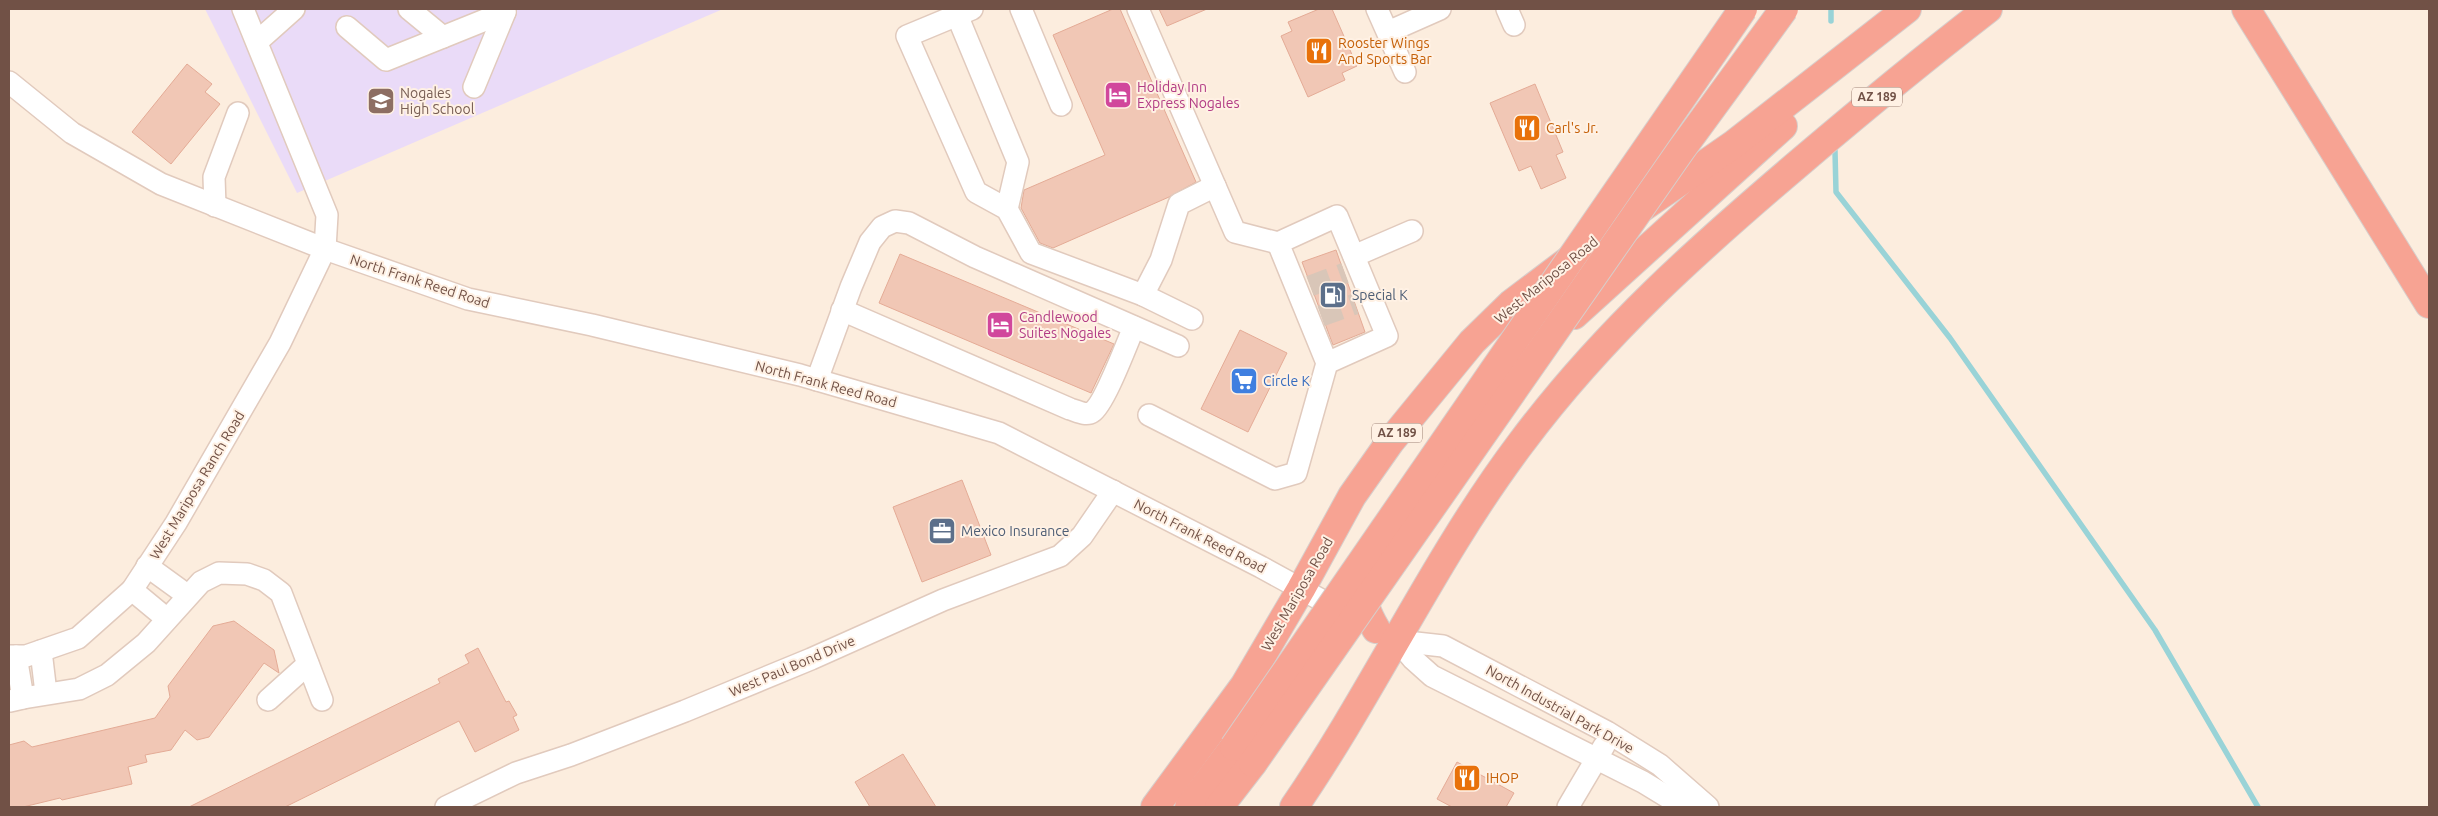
<svg xmlns="http://www.w3.org/2000/svg" width="2438" height="816" font-family="Ubuntu,sans-serif">
	<rect width="100%" height="100%" fill="#fcedde"/>
	<path fill="#eadbf8" d="M205,9H723L297,193Z"/>
	<g fill="none" stroke-linecap="round" stroke-linejoin="round">
		<g stroke="#99d3d7" stroke-width="5.5">
			<path d="M1831,9V21"/>
			<path d="M1835,151L1836,192L1950,338L2155,630L2258,807"/>
		</g>
	</g>
	<g fill="#f1c7b5" stroke="#e4ab96">
		<path d="M1113,9H1120L1196,182L1169,197L1053,248L1040,243L1021,208L1024,190L1105,155L1053,35Z"/>
		<path d="M1159,9H1207L1167,26Z"/>
		<path d="M1319,9H1332L1357,66L1342,73L1345,80L1308,97L1281,36L1292,31L1288,22Z"/>
		<path d="M187,64L212,84L205,92L220,104L171,164L132,132Z"/>
		<path d="M1535,84L1563,152L1556,155L1566,178L1541,189L1531,166L1519,171L1490,103Z"/>
		<path d="M1336,250L1365,332L1333,345L1302,262Z"/>
		<path d="M900,254L1114,344L1091,393L879,303Z"/>
		<path d="M1240,330L1287,353L1248,432L1201,409Z"/>
		<path d="M962,480L991,555L922,582L893,507Z"/>
		<path d="M234,621L274,650L279,673L264,663L209,737L197,740L185,730L171,750L145,755L147,762L128,767L132,784L62,800L60,798L23,807H9V745L24,741L32,747L155,718L170,697L168,686L213,626Z"/>
		<path d="M478,648L506,702L509,701L517,715L513,717L519,730L475,752L459,721L285,807H189L440,683L438,679L469,663L465,655Z"/>
		<path d="M903,754L936,807H870L855,782Z"/>
		<path d="M1457,762L1514,793L1506,807H1452L1437,799Z"/>
	</g>
	<g fill="none" stroke-linecap="round" stroke-linejoin="round">
		<g stroke="#d9c6b8" stroke-width="21" stroke-dasharray="21 11" stroke-linecap="butt">
			<path d="M1310,286L1345,273"/>
			<path d="M1321,316L1355,304"/>
		</g>
		<g stroke="#e1cabd" stroke-width="24">
			<g id="minor">
				<path d="M972,9L907,36L976,192L1007,209L1031,253L1143,295L1192,319"/>
				<path d="M1021,9L1061,105"/>
				<path d="M1138,9L1235,232L1278,243"/>
				<path d="M1377,9L1405,72"/>
				<path d="M1507,9L1514,25"/>
				<path d="M957,15L1018,162L1007,209"/>
				<path d="M347,27L386,60L443,37L409,9"/>
				<path d="M1388,32L1440,9"/>
				<path d="M443,37L505,12L501,9"/>
				<path d="M257,42L294,9"/>
				<path d="M9,82L72,133L161,184L325,249L468,299L592,325L800,375L999,433L1261,567L1345,613"/>
				<path d="M474,87L505,12"/>
				<path d="M215,206L214,177L238,113"/>
				<path d="M1354,256L1412,231"/>
				<path d="M1143,295L1161,260L1179,204L1215,186"/>
				<path d="M842,310L1070,409C1077,411 1086,416 1092,412C1104,405 1127,343 1134,327"/>
				<path d="M817,380L851,287L870,242L882,227L895,221L909,223L975,257L1178,346"/>
				<path d="M1149,415L1275,479L1296,473L1327,363L1387,336L1337,216L1278,243L1327,363"/>
				<path d="M147,566L187,595"/>
				<path d="M132,590L167,619"/>
				<path d="M1383,633L1398,641L1443,646L1607,732L1660,765L1708,807"/>
				<path d="M1398,641L1413,659L1432,676L1643,782L1684,807"/>
				<path d="M41,651L46,693"/>
				<path d="M9,656H26L78,638L132,590L176,523L280,343L325,249L327,215L243,9"/>
				<path d="M23,698L79,689L107,675L146,643L201,582L219,573L247,574L264,580L281,593L322,700"/>
				<path d="M268,700L308,664"/>
				<path d="M10,701L23,698L16,656"/>
				<path d="M446,807L516,773L571,755L685,711L811,659L943,600L1060,556L1082,536L1113,491"/>
				<path d="M1568,807L1604,746"/>
			</g>
		</g>
		<g stroke="#d7cecb" stroke-width="30">
			<g id="highway">
				<path d="M2246,9L2429,304"/>
				<path d="M1574,315L1783,126"/>
				<path d="M1367,584C1360,600 1368,615 1376,629"/>
				<path d="M1155,807L1244,686L1301,589L1352,496L1390,442L1472,342L1511,304L1597,239L1734,144L1907,9"/>
				<path d="M1189,807L1234,747"/>
				<path d="M1219,807L1253,763"/>
				<path d="M1294,807C1375,689 1435,557 1521,443C1604,332 1700,247 1805,158C1865,107 1926,57 1988,9"/>
			</g>
		</g>
		<use href="#minor" stroke="#fff" stroke-width="21"/>
		<use href="#highway" stroke="#f7a393" stroke-width="28"/>
		<g stroke="#d7cecb" stroke-width="30" stroke-linecap="butt">
			<g id="highway-bridge">
				<path d="M1234,747L1743,9"/>
				<path d="M1253,763L1681,150L1784,9"/>
			</g>
		</g>
		<use href="#highway-bridge" stroke="#f7a393" stroke-width="28"/>
	</g>
	<defs>
		<g id="restaurant-square" transform="scale(1.4375)"><rect x="-9" y="-9" width="18" height="18" rx="4" fill="#e8710a" stroke="#fff1e4"/><path d="M-5-6h1v4h1v-4h1v4h1v-4h1v5L-1.5 .5V6h-2V.5L-5-1ZM5-6V6H3V1.5H1.5Q1.5-4 5-6Z" fill="#fff"/></g>
		<g id="hotel-square" transform="scale(1.4375)"><rect x="-9" y="-9" width="18" height="18" rx="4" fill="#d1479c" stroke="#fff1e4"/><path d="M-6-4.5h1.5V1H6V5H4.5V3h-9V5H-6ZM-4 0a1.8 1.8 0 1 1 3.6 0ZM.5 0V-2.5h3Q6-2.5 6 0Z" fill="#fff"/></g>
		<g id="school-square" transform="scale(1.4375)"><rect x="-9" y="-9" width="18" height="18" rx="4" fill="#8d6e63" stroke="#fff1e4"/><path d="M0-5L7-2L0 1L-7-2ZM-4 1L0 2.5L4 1V4Q0 6-4 4Z" fill="#fff"/></g>
		<g id="fuel-square" transform="scale(1.4375)"><rect x="-9" y="-9" width="18" height="18" rx="4" fill="#5c6f8a" stroke="#fff1e4"/><path d="M-5.5-6h7V0h2V4h1.3V-2.5L3-4.5l.8-.8L6-3V5H2.5V1h-1V6h-7ZM-4.2-4.7v3.2H.2V-4.7Z" fill="#fff"/></g>
		<g id="supermarket-square" transform="scale(1.4375)"><rect x="-9" y="-9" width="18" height="18" rx="4" fill="#3f7fe0" stroke="#fff1e4"/><path d="M-6-5.5h2.5l.6 2H6L4.5 2H-2.5L-4.4-4H-6ZM-1.5 3.2a1.3 1.3 0 1 0 .1 0ZM3 3.2a1.3 1.3 0 1 0 .1 0Z" fill="#fff"/></g>
		<g id="office-square" transform="scale(1.4375)"><rect x="-9" y="-9" width="18" height="18" rx="4" fill="#5c6f8a" stroke="#fff1e4"/><path d="M-6-3h4V-5.5h4V-3h4V5H-6ZM-1-4.5V-3h2v-1.5ZM-6 0V1H6V0Z" fill="#fff"/></g>
	</defs>
	<g fill-rule="evenodd">
		<use href="#restaurant-square" x="1319" y="51"/>
		<use href="#hotel-square" x="1118" y="95"/>
		<use href="#school-square" x="381" y="101"/>
		<use href="#restaurant-square" x="1527" y="128"/>
		<use href="#fuel-square" x="1333" y="295"/>
		<use href="#hotel-square" x="1000" y="325"/>
		<use href="#supermarket-square" x="1244" y="381"/>
		<use href="#office-square" x="942" y="531"/>
		<use href="#restaurant-square" x="1467" y="778"/>
	</g>
	<g text-anchor="middle" stroke-width="4" stroke-linejoin="round" paint-order="stroke">
		<g fill="#fff1e4" stroke="#9c8175" stroke-width="1">
			<rect x="1852" y="87.5" width="50" height="19" rx="4"/>
			<rect x="1372" y="423.5" width="50" height="19" rx="4"/>
		</g>
		<g font-size="12" font-weight="bold" fill="#715146">
			<text x="1877" y="101">AZ 189</text>
			<text x="1397" y="437">AZ 189</text>
		</g>
		<g font-size="14" fill="#c56008" stroke="#fff1e4" text-anchor="start">
			<text x="1338" y="48">Rooster Wings<tspan x="1338" dy="16">And Sports Bar</tspan></text>
			<text x="1546" y="133">Carl's Jr.</text>
			<text x="1486" y="783">IHOP</text>
		</g>
		<g font-size="14" fill="#b23c85" stroke="#fff1e4" text-anchor="start">
			<text x="1137" y="92">Holiday Inn<tspan x="1137" dy="16">Express Nogales</tspan></text>
			<text x="1019" y="322">Candlewood<tspan x="1019" dy="16">Suites Nogales</tspan></text>
		</g>
		<g font-size="14" fill="#785e54" stroke="#fff1e4" text-anchor="start">
			<text x="400" y="98">Nogales<tspan x="400" dy="16">High School</tspan></text>
		</g>
		<g font-size="14" fill="#715146" stroke="#fff1e4">
			<text transform="translate(1546 280) rotate(-39)" y="5">West Mariposa Road</text>
			<text transform="translate(420 281) rotate(18)" y="5">North Frank Reed Road</text>
			<text transform="translate(826 384) rotate(15)" y="5">North Frank Reed Road</text>
			<text transform="translate(197 485) rotate(-59)" y="5">West Mariposa Ranch Road</text>
			<text transform="translate(1200 536) rotate(27)" y="5">North Frank Reed Road</text>
			<text transform="translate(1297 594) rotate(-60)" y="5">West Mariposa Road</text>
			<text transform="translate(792 666) rotate(-23)" y="5">West Paul Bond Drive</text>
			<text transform="translate(1560 709) rotate(29)" y="5">North Industrial Park Drive</text>
		</g>
		<g font-size="14" fill="#4e5e75" stroke="#fff1e4" text-anchor="start">
			<text x="1352" y="300">Special K</text>
			<text x="961" y="536">Mexico Insurance</text>
		</g>
		<g font-size="14" fill="#366cbe" stroke="#fff1e4" text-anchor="start">
			<text x="1263" y="386">Circle K</text>
		</g>
	</g>
	<rect width="2438" height="816" fill="none" stroke="#715146" stroke-width="20"/>
</svg>
